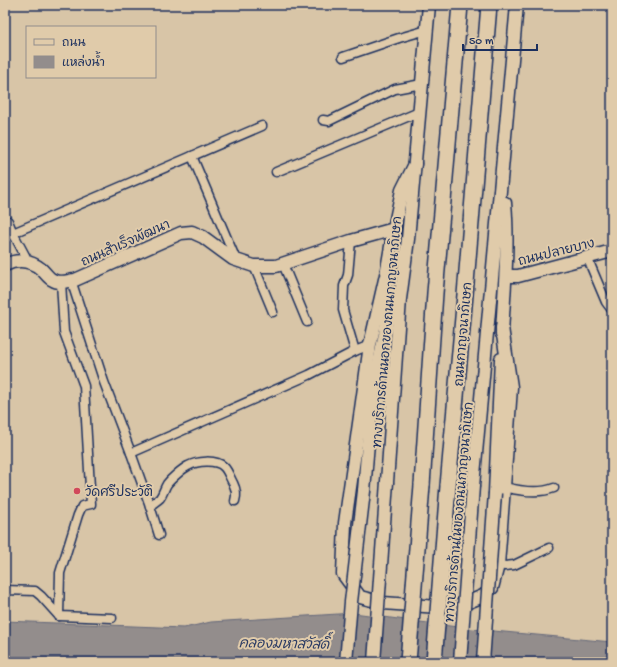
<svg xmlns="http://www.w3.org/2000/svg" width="617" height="667" font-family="'Gochi Hand','Playpen Sans Thai',sans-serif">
	<rect width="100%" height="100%" fill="#d8c5a7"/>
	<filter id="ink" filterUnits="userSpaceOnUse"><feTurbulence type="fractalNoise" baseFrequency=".025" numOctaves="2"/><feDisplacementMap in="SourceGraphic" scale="8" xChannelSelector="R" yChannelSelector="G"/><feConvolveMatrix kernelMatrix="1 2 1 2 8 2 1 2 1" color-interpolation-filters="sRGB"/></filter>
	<g filter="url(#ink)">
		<path fill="#938d8c" stroke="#63677a" d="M354,613L472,629L612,642V662H5V621L184,628L211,622Z"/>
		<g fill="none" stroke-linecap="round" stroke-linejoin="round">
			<g stroke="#1b2f5e" stroke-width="11">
				<g id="street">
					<path d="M343,57L399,38L427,30"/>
					<path d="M323,120L329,121L395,89L422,84"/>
					<path d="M192,156L234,255L233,259"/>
					<path d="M276,172L419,112"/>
					<path d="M8,221L13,233L28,261"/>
					<path d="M13,233L262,126"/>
					<path d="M351,241L348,275L344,286L343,310L355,351"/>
					<path d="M587,257L606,302L612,310"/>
					<path d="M283,264L307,322"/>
					<path d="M254,266L273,312"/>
					<path d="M71,280L104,382L131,453L150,506L159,535"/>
					<path d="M131,453L309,375L355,351L370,345"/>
					<path d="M504,487C520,491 539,494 554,488"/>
					<path d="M150,506C153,503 157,501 160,498C163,494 164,489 167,484C171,479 182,469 188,466C197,461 216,459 224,467C228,471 230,478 233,483C236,489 237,495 235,501"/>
					<path d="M498,565L505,566L514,565L549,548"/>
					<path d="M5,590L35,591L41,596L59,616L112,618"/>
					<path d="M59,616L60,573L78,515L82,506L91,504L84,386L64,332L61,282"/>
				</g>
			</g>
			<g stroke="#1b2f5e" stroke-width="15">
				<g id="secondary">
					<path d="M415,164L402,190L394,229L386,275L370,345L345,523L343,574L360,597L383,603L452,608L471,601L483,596L492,588L498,565L504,487L511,387L502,328"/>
					<path d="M5,265C17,259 30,260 41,269C45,272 48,278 53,280C59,284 67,281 75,280L181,233L192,232L203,237L233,259L254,266H276L351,241L394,229"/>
					<path d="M506,276H518L612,251"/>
					<path d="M502,334C504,291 509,247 505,203"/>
					<path d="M387,482L400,299L408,239L429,5"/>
					<path d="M473,486L517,5"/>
					<path d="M364,491L369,431L377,372L385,334L388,314L387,292"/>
					<path d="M495,493L501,359"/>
				</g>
			</g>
			<g stroke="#1b2f5e" stroke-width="18">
				<g id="highway">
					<path d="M422,485L435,293L460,5"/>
					<path d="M448,486L465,295L489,5"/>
				</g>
			</g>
			<use href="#street" stroke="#e0cbaa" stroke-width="8"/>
			<use href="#secondary" stroke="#e0cbaa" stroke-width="12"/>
			<use href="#highway" stroke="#e0cbaa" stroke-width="15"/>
			<g stroke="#1b2f5e" stroke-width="15" stroke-linecap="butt">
				<g id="secondary-bridge">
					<path d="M346,662L351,602L364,491"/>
					<path d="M374,662L387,482"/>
					<path d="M460,662L473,486"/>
					<path d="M483,662L495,493"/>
				</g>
			</g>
			<g stroke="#1b2f5e" stroke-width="18" stroke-linecap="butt">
				<g id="highway-bridge">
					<path d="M408,662L422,485"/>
					<path d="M434,662L448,486"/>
				</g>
			</g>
			<use href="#secondary-bridge" stroke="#e0cbaa" stroke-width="12"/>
			<use href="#highway-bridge" stroke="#e0cbaa" stroke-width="15"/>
		</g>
	</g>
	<circle fill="#d1495b" stroke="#e0cbaa" stroke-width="1.5" cx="77" cy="491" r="4"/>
	<g text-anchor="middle" stroke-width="4" stroke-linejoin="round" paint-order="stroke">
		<g font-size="13" fill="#1b2f5e" stroke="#e0cbaa">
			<text transform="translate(125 242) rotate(-24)" y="5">ถนนสำเร็จพัฒนา</text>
			<text transform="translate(556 251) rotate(-14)" y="5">ถนนปลายบาง</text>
			<text transform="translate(386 332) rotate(-85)" y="5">ทางบริการด้านนอกของถนนกาญจนาภิเษก</text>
			<text transform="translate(462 334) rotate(-85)" y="5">ถนนกาญจนาภิเษก</text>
			<text transform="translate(458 512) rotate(-85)" y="5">ทางบริการด้านในของถนนกาญจนาภิเษก</text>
		</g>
		<g font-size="13" fill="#1b2f5e" stroke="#e0cbaa" text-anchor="start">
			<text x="85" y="496">วัดศรีประวัติ</text>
		</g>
		<g font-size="14" font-style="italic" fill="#2d3d65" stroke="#e0cbaa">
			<text transform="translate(284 643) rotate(1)" y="5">คลองมหาสวัสดิ์</text>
		</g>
	</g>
	<rect width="617" height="667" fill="none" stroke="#e0cbaa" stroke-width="20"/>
	<rect x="10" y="10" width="597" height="647" fill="none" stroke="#1b2f5e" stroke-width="1.5" filter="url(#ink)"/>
	<rect x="26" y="26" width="130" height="52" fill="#e0cbaa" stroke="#918d8c"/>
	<rect x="34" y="39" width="20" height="6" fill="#e0cbaa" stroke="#918d8c"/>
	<text x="62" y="46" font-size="12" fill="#1b2f5e">ถนน</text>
	<rect x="34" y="56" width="20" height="12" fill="#938d8c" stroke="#918d8c"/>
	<text x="62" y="66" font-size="12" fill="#1b2f5e">แหล่งน้ำ</text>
	<path d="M463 44v6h74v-6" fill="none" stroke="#1b2f5e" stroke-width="2"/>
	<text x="469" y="44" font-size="12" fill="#1b2f5e" stroke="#e0cbaa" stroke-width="3" paint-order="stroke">50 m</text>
</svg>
